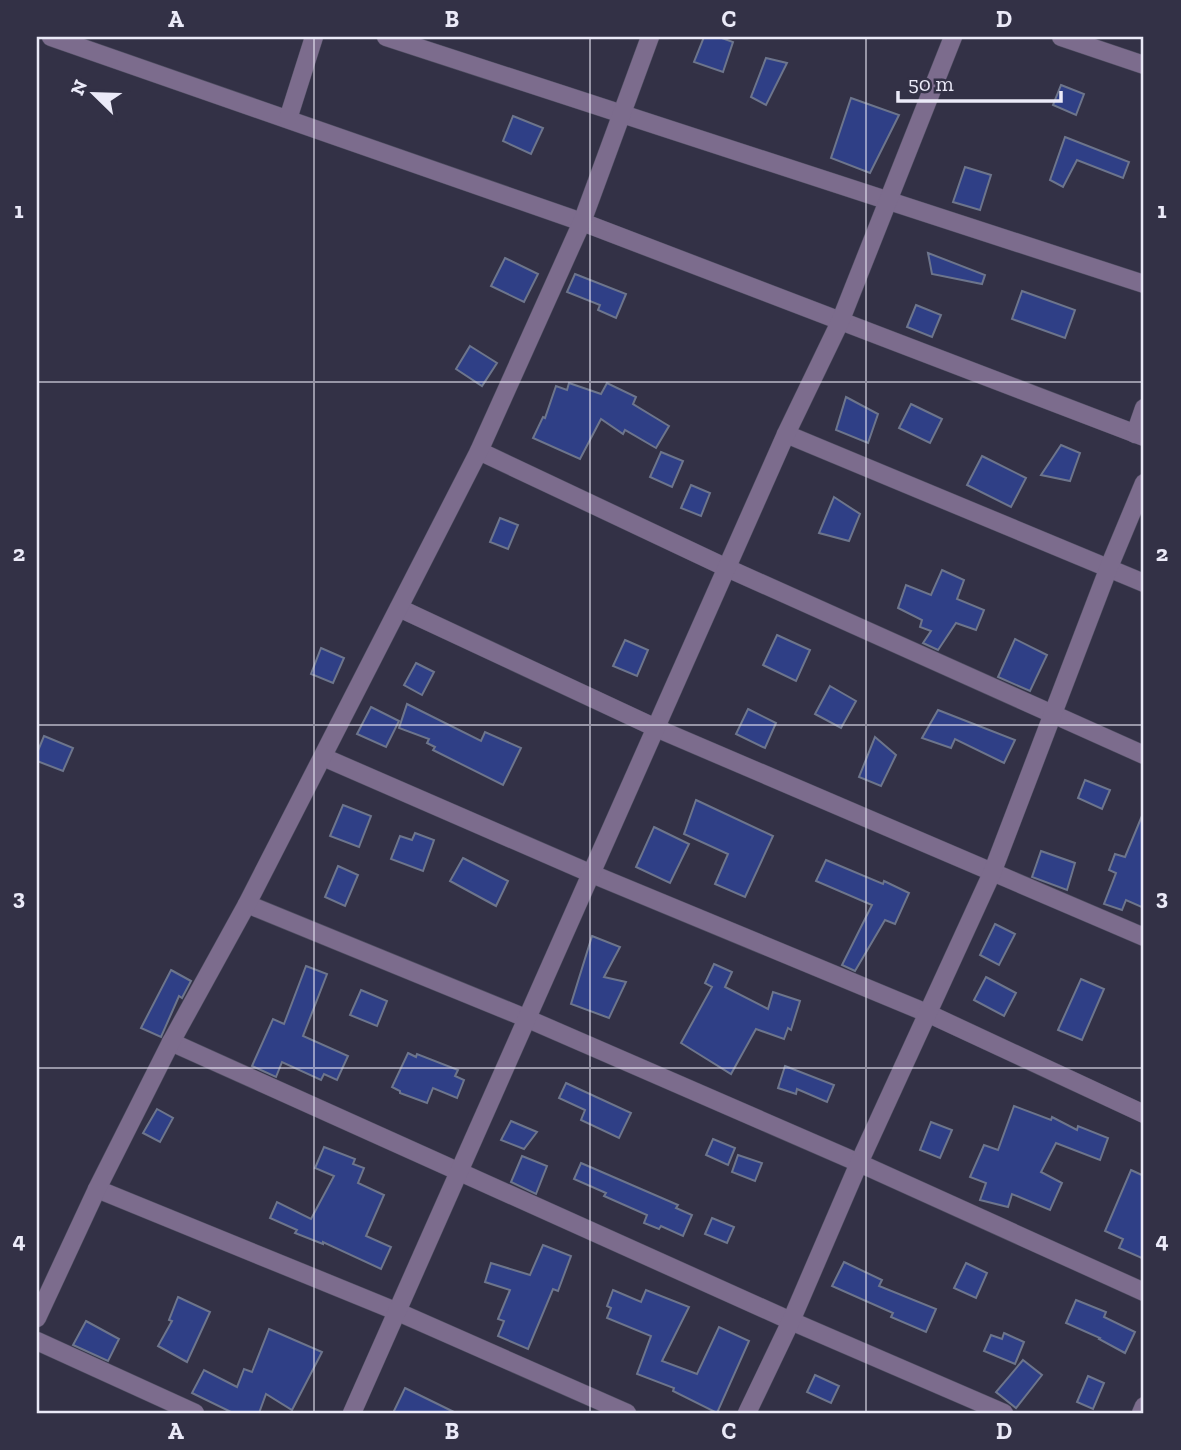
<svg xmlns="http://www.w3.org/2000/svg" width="1181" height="1450" font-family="'Zilla Slab',serif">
	<rect width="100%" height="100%" fill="#333146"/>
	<g fill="#2f3f86" stroke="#6d758c" stroke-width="2">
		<path d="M704,37H719L733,42L723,72L694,62Z"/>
		<path d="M766,58L787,63L766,105L751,97Z"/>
		<path d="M1061,85L1084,94L1076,115L1053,105Z"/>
		<path d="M851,98L899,115L870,173L831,158Z"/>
		<path d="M513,116L543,128L531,154L503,141Z"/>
		<path d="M1065,137L1129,162L1123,178L1077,160L1063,187L1050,180Z"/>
		<path d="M965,167L991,175L980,210L953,202Z"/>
		<path d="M928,253L985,275L982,284L932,274Z"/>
		<path d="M505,258L538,274L524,302L491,286Z"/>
		<path d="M575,274L626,294L616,318L598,310L600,305L567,292Z"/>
		<path d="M1022,291L1075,310L1065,338L1012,319Z"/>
		<path d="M916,305L941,315L932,337L907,327Z"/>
		<path d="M470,346L497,363L482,386L456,369Z"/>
		<path d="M569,383L601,394L607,383L636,397L633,404L669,426L656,448L625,430L623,434L601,419L580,459L533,438L543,417L545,418L556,386L567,390Z"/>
		<path d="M846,397L878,414L868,443L836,430Z"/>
		<path d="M911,404L942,419L930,443L899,428Z"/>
		<path d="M1061,445L1080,453L1070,481L1041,475Z"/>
		<path d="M661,452L683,461L672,487L650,477Z"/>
		<path d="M982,456L1026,478L1011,507L967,485Z"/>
		<path d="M691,485L710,493L701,516L681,508Z"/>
		<path d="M834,497L860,514L849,541L819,533Z"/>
		<path d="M500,518L518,525L508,549L490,542Z"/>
		<path d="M942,570L964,580L957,599L984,610L976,630L956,623L938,650L923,643L931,631L920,627L922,620L898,608L906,585L931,595Z"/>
		<path d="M777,635L810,650L796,681L763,665Z"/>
		<path d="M1015,639L1047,655L1030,691L998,677Z"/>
		<path d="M625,640L648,650L637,676L613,666Z"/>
		<path d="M321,648L344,658L333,683L311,674Z"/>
		<path d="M416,663L434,672L422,695L404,685Z"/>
		<path d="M830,686L856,701L841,728L815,714Z"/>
		<path d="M407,704L481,741L485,732L521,748L503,785L433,750L435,747L427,743L429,739L399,728Z"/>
		<path d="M371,707L399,721L386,747L357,734Z"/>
		<path d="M748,709L776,723L765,748L736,734Z"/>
		<path d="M938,710L1015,740L1004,763L955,739L951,748L922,738Z"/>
		<path d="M44,736L73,748L63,771L37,761V753Z"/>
		<path d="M875,737L896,755L881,786L859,777Z"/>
		<path d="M1085,780L1110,790L1102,809L1078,798Z"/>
		<path d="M696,800L773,836L745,897L715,884L728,854L684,834Z"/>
		<path d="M343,805L371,816L359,847L330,836Z"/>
		<path d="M1144,811V908L1126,900L1122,910L1104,904L1116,873L1109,870L1115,854L1125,857Z"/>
		<path d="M654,827L689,844L670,883L636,867Z"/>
		<path d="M415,833L434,840L423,871L391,859L400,836L412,840Z"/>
		<path d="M1041,851L1075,863L1067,890L1032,877Z"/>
		<path d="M463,858L508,881L496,906L450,881Z"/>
		<path d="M826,860L883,884L884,881L909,893L895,924L885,920L855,971L842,965L872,905L816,881Z"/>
		<path d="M338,866L358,875L345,906L325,897Z"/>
		<path d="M995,924L1015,934L999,965L980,955Z"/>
		<path d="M592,936L620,947L604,977L626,982L609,1018L571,1004Z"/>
		<path d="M714,964L732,972L725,987L768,1009L773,992L800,1001L791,1030L788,1028L784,1039L756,1029L731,1074L681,1043L712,987L705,983Z"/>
		<path d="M306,966L327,974L303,1036L348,1056L337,1080L324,1074L321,1080L282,1062L276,1077L252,1066L273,1019L284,1024Z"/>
		<path d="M171,970L191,981L182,998L179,996L161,1037L141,1028Z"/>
		<path d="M986,977L1016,993L1004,1016L974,1000Z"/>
		<path d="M1081,979L1104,989L1082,1040L1058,1030Z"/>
		<path d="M361,990L387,1001L377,1026L350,1015Z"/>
		<path d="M408,1053L416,1057L417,1054L458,1070L455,1076L464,1080L457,1098L433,1088L427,1103L400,1093V1091L392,1087Z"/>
		<path d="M785,1066L834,1085L827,1102L797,1089L796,1094L778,1088Z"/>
		<path d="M566,1083L631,1113L619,1138L581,1120L585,1110L559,1098Z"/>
		<path d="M1014,1106L1051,1120L1052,1117L1077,1130L1078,1126L1108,1138L1100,1160L1056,1143L1041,1172L1062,1183L1050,1210L1012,1194L1008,1207L980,1200L986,1183L970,1177L984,1145L998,1150Z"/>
		<path d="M157,1109L173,1118L160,1142L143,1133Z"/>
		<path d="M511,1121L537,1132L524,1149L501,1140Z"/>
		<path d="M931,1122L952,1130L940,1158L920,1150Z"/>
		<path d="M713,1139L735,1148L728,1165L706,1155Z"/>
		<path d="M324,1147L355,1159L353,1164L364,1168L358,1183L384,1195L366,1236L391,1247L381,1269L323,1242V1244L295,1233L297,1230L270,1218L277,1202L311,1219L334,1176L315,1168Z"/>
		<path d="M738,1155L762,1163L755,1181L732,1172Z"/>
		<path d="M522,1156L547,1166L536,1194L511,1182Z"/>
		<path d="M581,1163L678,1205L676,1208L692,1215L683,1236L661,1226L659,1229L644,1223L647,1215L604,1196L606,1193L574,1179Z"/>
		<path d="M1131,1170L1144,1176V1259L1119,1248L1123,1239L1105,1231Z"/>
		<path d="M712,1218L734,1227L727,1243L705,1234Z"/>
		<path d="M543,1245L571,1256L558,1291L553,1289L528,1349L498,1336L504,1321L498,1319L510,1290L485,1282L491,1263L530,1275Z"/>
		<path d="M844,1262L882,1280L879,1286L936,1309L926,1332L891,1317L893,1313L832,1286Z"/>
		<path d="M966,1263L987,1273L976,1298L954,1288Z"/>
		<path d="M613,1290L641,1302L646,1290L689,1307L662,1361L697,1374L719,1327L749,1341L717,1413L673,1391L674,1388L637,1374L651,1336L607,1318L611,1308L607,1306Z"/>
		<path d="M178,1297L210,1312L187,1362L158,1346L172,1321L169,1320Z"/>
		<path d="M1076,1300L1106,1312L1104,1317L1135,1332L1125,1353L1099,1339L1100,1338L1066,1323Z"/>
		<path d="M86,1321L119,1339L108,1361L73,1345Z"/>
		<path d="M269,1329L322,1352L292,1410L266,1394L259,1413H233L192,1393L204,1370L237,1387L244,1369L252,1372Z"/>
		<path d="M1004,1333L1024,1342L1015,1364L984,1351L991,1335L1002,1339Z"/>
		<path d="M1023,1360L1042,1375L1016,1408L996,1392Z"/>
		<path d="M815,1375L839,1386L831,1403L807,1392Z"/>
		<path d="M1088,1376L1104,1383L1093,1409L1077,1402Z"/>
		<path d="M405,1388L456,1413H393Z"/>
	</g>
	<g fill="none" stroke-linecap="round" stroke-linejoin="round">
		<g stroke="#504f62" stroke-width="19">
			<g id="street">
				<path d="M51,37L582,222L1144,437"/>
				<path d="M386,37L1144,284"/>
				<path d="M1061,37L1144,65"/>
				<path d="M288,119L314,37"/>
				<path d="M786,434L1144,583"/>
				<path d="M1135,434L1144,408"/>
				<path d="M479,451L727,568L1144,755"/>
				<path d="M399,608L656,728L1144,937"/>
				<path d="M323,757L592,874L927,1013L1144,1114"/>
				<path d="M247,904L528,1019L859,1163L1144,1292"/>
				<path d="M171,1042L791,1321L1004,1413"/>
				<path d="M97,1189L398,1312L627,1413"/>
				<path d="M37,1318L97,1189L171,1042L247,904L479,451L582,222L650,37"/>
				<path d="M37,1341L195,1413"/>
				<path d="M352,1413L786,434L840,322L953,37"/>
				<path d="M747,1413L791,1321L859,1163L992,873L1109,567L1144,483"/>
				<path d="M1141,1413L1144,1406"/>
			</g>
		</g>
		<use href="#street" stroke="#7c6c8d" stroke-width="18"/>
	</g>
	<path fill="none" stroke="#ebeaf8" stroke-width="2" stroke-opacity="0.55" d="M314,37V1413M590,37V1413M866,37V1413M37,382H1144M37,725H1144M37,1068H1144"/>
	<rect width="1181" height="1450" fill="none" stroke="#333146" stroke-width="77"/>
	<g transform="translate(94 94) rotate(293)" stroke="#333146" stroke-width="5" paint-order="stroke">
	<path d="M0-5L12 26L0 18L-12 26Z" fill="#ebeaf8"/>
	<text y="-10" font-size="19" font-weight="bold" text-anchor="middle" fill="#ebeaf8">N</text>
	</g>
	<path d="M898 91v10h163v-10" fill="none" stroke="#ebeaf8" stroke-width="3.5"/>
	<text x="908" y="91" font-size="21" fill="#ebeaf8" stroke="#333146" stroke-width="5" paint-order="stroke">50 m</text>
	<rect x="38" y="38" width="1104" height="1374" fill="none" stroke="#ebeaf8" stroke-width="2.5"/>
	<g font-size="23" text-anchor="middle" font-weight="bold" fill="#ebeaf8">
		<text x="176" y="27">A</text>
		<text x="452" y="27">B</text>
		<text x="729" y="27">C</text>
		<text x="1004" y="27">D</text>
		<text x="19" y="218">1</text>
		<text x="1162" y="218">1</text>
		<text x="19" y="561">2</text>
		<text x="1162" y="561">2</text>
		<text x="19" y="905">3</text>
		<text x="1162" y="905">3</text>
		<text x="19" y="1248">4</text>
		<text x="1162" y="1248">4</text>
		<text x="176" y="1439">A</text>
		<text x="452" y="1439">B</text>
		<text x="729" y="1439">C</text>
		<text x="1004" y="1439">D</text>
	</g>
</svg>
